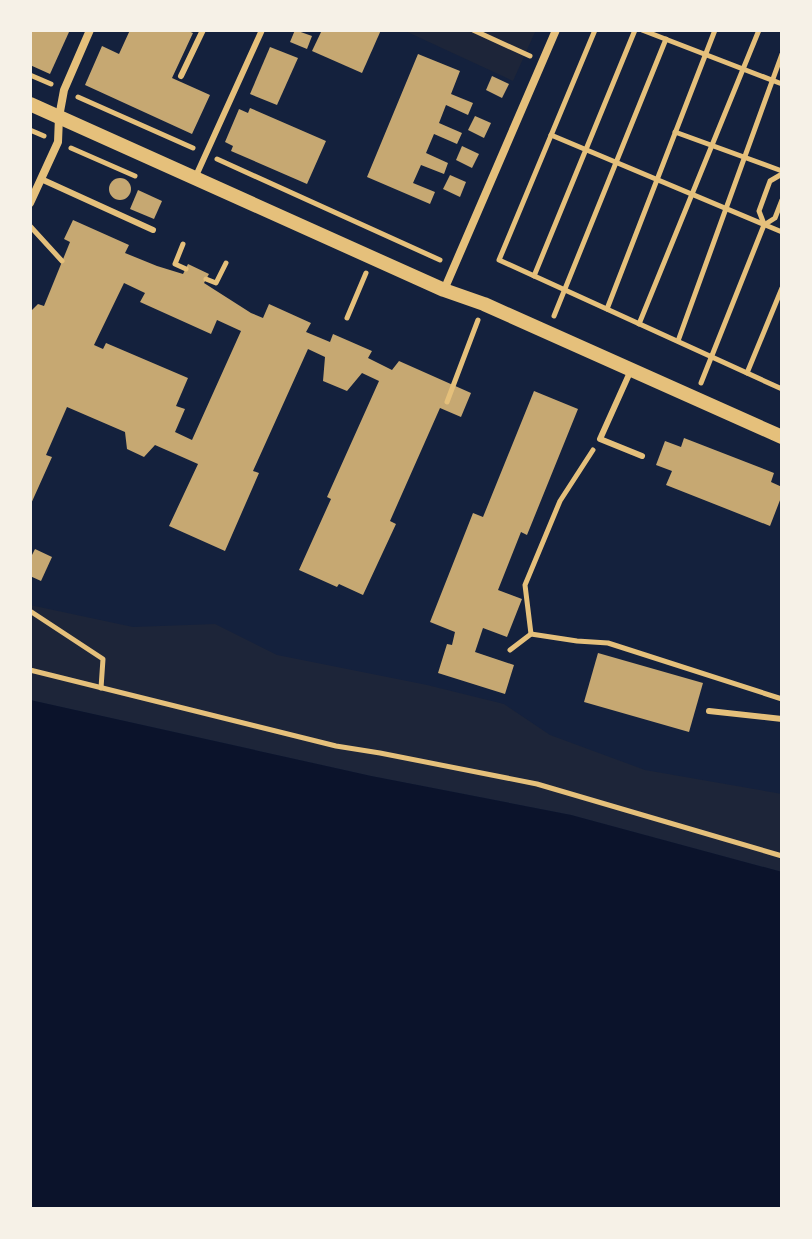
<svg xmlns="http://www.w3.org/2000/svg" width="812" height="1239" font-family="Cabin,sans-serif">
	<rect width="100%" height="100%" fill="#14213d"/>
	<g fill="#1d2539">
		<path d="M403,30H536L513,81Z"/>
		<path d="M30,605L133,627L215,624L277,655L427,685L504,704L550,735L645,770L782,794V872L571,815L371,776L30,700Z"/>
	</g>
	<path fill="#0b132b" d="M30,700L371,776L571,815L782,872V1209H30Z"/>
	<g fill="#c6a872" fill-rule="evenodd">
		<path d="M30,30H64L69,32L50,74L30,65Z"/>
		<path d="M130,30H186L193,33L172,78L210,95L192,134L85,85L102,46L119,54Z"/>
		<path d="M295,30L312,36L307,49L290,42Z"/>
		<path d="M322,30H381L362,73L312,51Z"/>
		<path d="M270,47L298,58L277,105L250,94Z"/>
		<path d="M418,54L460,71L451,94L473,103L468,115L446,105L439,123L462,133L457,144L434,134L426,153L448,163L444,174L421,165L413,183L435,192L430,204L367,177Z"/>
		<path d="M492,76L509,84L502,98L486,90Z"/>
		<path d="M250,108L326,141L307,184L231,151L233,146L225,142L239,109L248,113Z"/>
		<path d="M475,116L491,123L484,138L468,130Z"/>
		<path d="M462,146L479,154L472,168L456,160Z"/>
		<path d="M450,175L466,182L460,197L443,189Z"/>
		<circle cx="120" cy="189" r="11"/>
		<path d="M138,190L162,201L154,219L130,209Z"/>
		<path d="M73,220L129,245L125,253L157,266L183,274L188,264L209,274L204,283L251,313L263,318L269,304L311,323L306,332L330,342L333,334L372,351L368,358L392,370L399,361L471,393L461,417L440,408L390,521L396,524L363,595L339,584L337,587L299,570L331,499L327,497L379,381L362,373L347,391L323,381L325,357L308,349L253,471L259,473L225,551L169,526L198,464L155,445L144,457L127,449L125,432L67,407L46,455L52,457L30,506V312L38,304L44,306L70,242L64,239ZM124,283L145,293L140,302L211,334L217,320L241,331L192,440L175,432L185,409L176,406L188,378L106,343L103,349L94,345Z"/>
		<path d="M534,391L578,409L527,535L521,532L498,590L522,599L507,637L483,628L475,652L514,665L505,694L438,673L447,644L452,645L455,632L430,622L473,513L483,517Z"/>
		<path d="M684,438L774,473L771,482L782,487V495L770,526L666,485L672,471L656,465L665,441L681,447Z"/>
		<path d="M35,549L52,557L41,581L30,576V559Z"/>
		<path d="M598,653L703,683L689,732L584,702Z"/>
	</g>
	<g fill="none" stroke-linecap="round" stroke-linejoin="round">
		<g stroke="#e5c07b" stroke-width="5">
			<path d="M473,30L530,56"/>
			<path d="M595,30L499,260L782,389"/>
			<path d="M642,30L782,84"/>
			<path d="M30,75L51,84"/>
			<path d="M78,97L193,148"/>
			<path d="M30,130L44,136"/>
			<path d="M675,132L782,171"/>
			<path d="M551,135L782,232"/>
			<path d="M71,148L135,176"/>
			<path d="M217,159L440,260"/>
			<path d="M764,224L759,211L770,181L782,174"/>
			<path d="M30,226L62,261"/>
			<path d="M183,244L175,264L186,269"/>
			<path d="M534,276L635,30"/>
			<path d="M206,279L216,283L226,263"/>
			<path d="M607,309L715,30"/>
			<path d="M554,316L666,39"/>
			<path d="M347,318L366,273"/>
			<path d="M639,324L759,30"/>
			<path d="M678,341L782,54"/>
			<path d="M747,373L782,288"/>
			<path d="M701,383L764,225L775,218L782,200"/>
			<path d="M447,402L478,320"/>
			<path d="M30,611L103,659L101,688"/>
			<path d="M531,634L525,585L560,501L593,450"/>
			<path d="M510,650L531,634L577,641L608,643L782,699"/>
			<path d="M30,670L336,746L380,753L537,784L782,856"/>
		</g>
		<g stroke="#e5c07b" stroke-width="6">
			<path d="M181,76L203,30"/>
			<path d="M195,178L262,30"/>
			<path d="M41,179L153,230"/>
			<path d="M631,370L600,439L642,456"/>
			<path d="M709,711L782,719"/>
		</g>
		<g stroke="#e5c07b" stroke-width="8">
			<path d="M30,203L58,142L59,117L64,90L90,30"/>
			<path d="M444,290L556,30"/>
		</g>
		<path stroke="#e5c07b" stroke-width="14" d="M30,104L444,290L484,304L782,437"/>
	</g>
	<rect width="812" height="1239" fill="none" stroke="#f6f1e7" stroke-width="64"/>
</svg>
